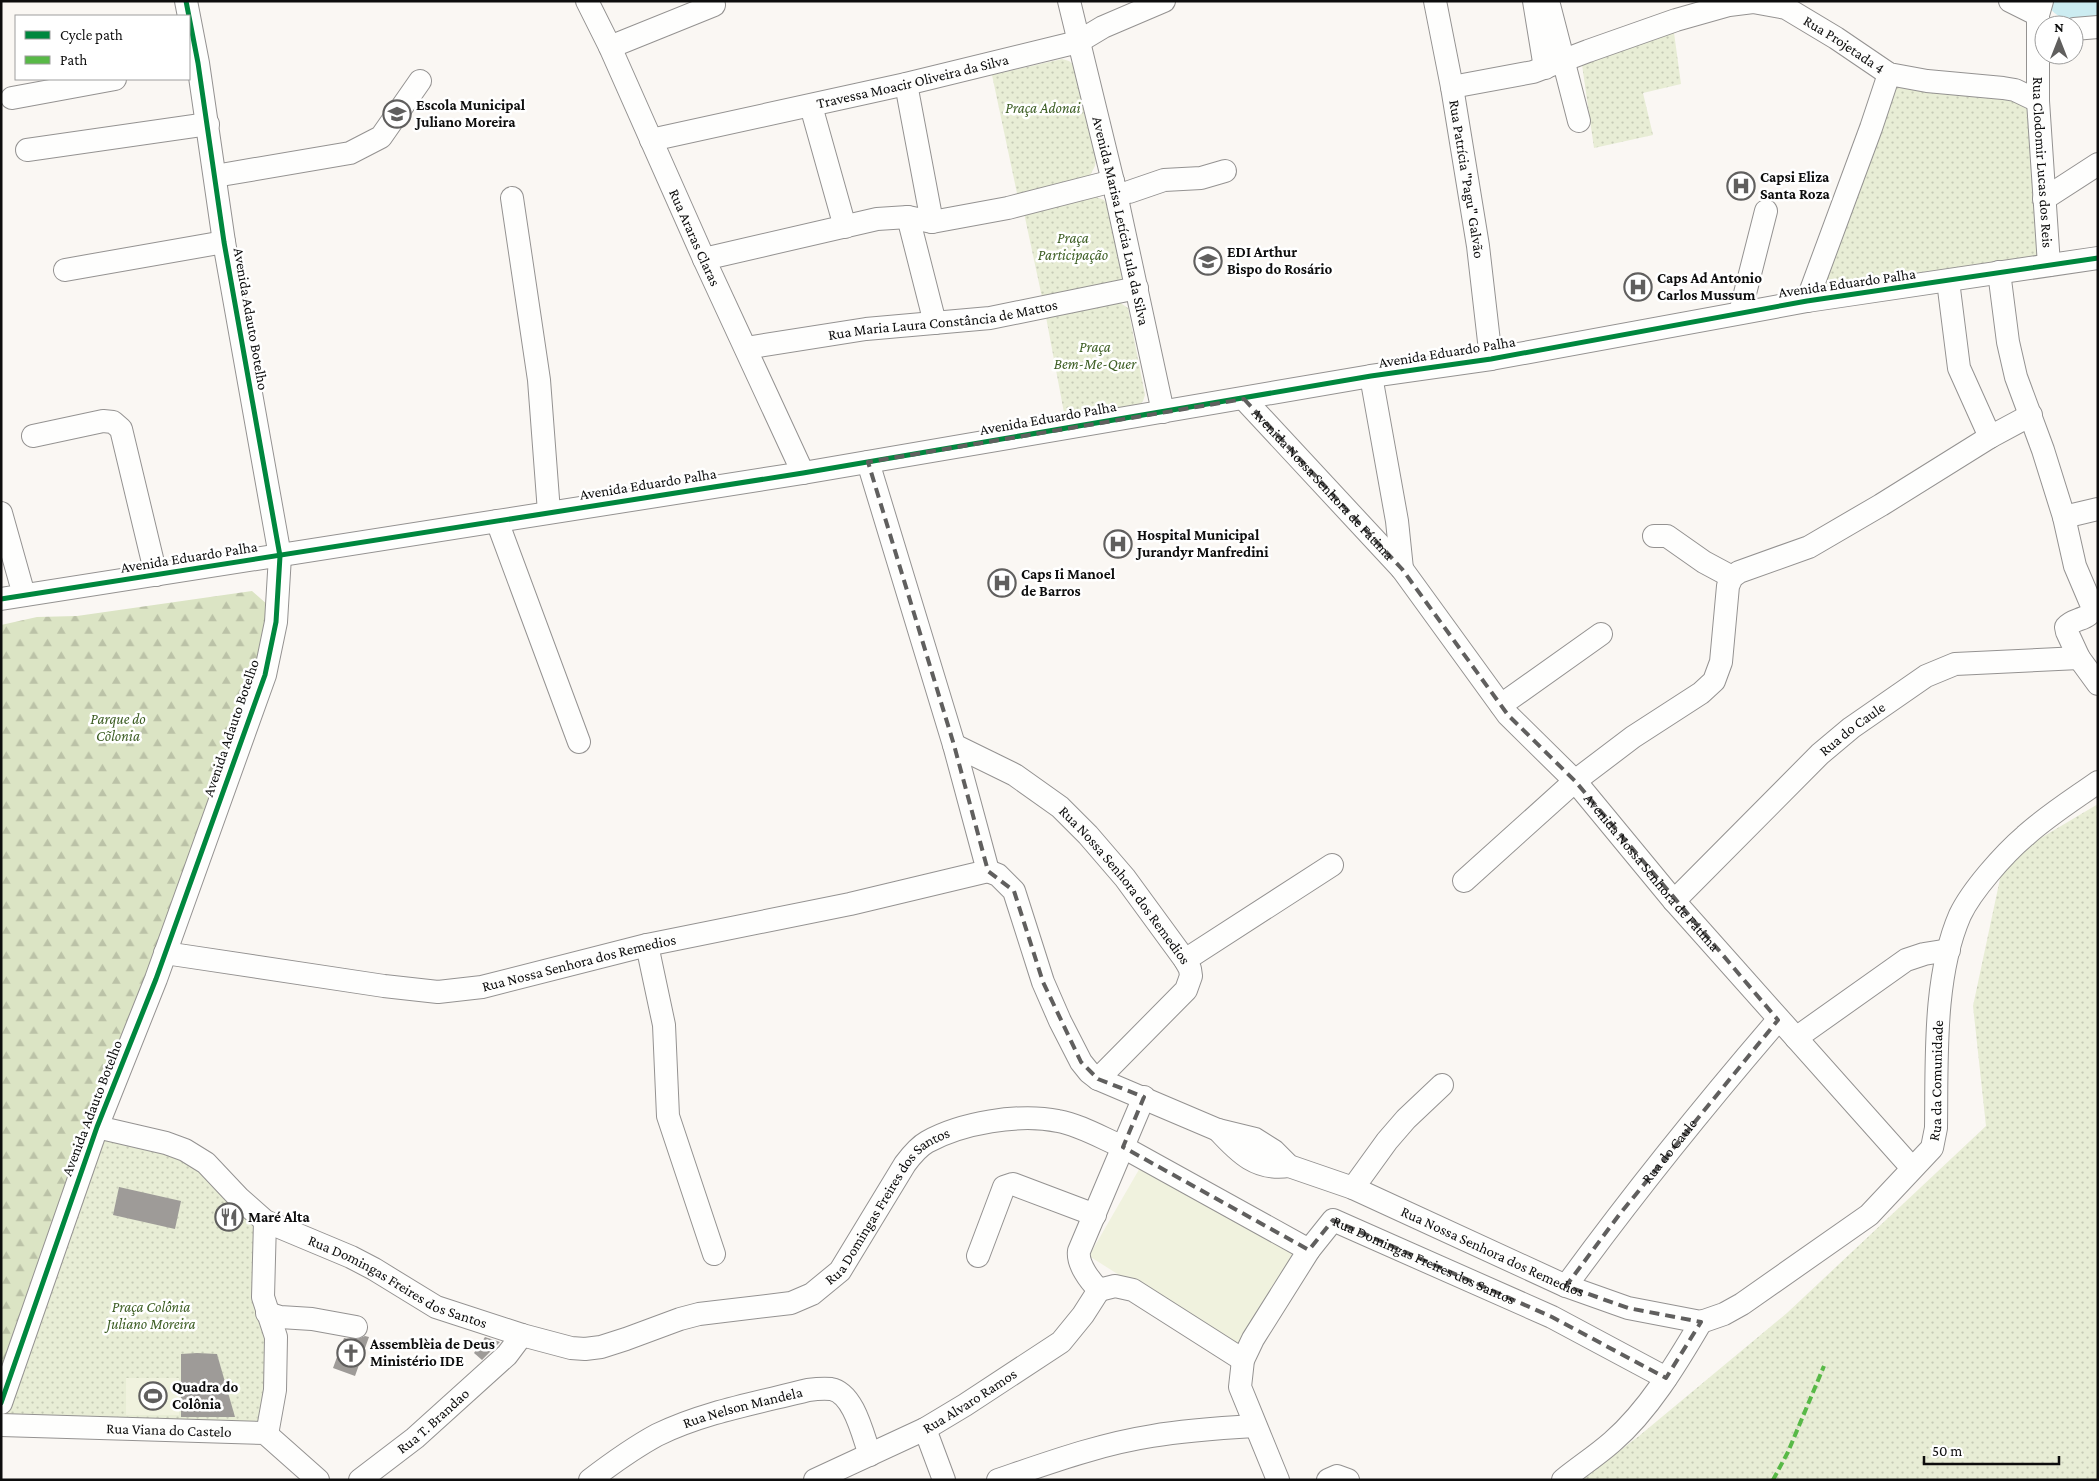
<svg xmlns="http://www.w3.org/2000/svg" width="2099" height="1481" font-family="'Crimson Pro',serif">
	<defs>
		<pattern id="grass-dots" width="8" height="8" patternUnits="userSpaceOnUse" patternTransform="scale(1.25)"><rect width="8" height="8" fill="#e8edd5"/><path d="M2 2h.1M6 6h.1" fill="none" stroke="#c6cab6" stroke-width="1.8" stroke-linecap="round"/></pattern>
		<pattern id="forest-firs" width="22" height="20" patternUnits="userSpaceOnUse" patternTransform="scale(1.25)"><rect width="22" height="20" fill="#dbe4c4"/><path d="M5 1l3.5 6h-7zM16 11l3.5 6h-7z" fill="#bbc2a7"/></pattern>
	</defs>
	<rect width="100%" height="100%" fill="#faf7f3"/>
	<g fill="url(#grass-dots)">
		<path d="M1672,18L1681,84L1643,93L1653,135L1594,148L1579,44Z"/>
		<path d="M1062,59L1069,61L1075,66L1096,158L1095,166L1088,179L1018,198L992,75Z"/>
		<path d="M1889,74L2036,87L2042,258L1817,291Z"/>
		<path d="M1096,197L1104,200L1108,206L1122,278L1118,285L1043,302L1024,213Z"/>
		<path d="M1119,302L1128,308L1145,395L1143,401L1139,405L1065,418L1046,317Z"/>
		<path d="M2098,804V1480H1581L1639,1436L1787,1313L1986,1126L1973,1006L2004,860Z"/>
		<path d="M98,1129L183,1154L263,1221L265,1433L1,1423V1409Z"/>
	</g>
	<path fill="url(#forest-firs)" d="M252,591L276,612L1,1396V625L37,617L77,616Z"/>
	<g fill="#f0f2de">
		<path d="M1141,1166L1296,1255L1238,1350L1089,1256Z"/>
		<rect x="126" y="1378" width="53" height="37"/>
	</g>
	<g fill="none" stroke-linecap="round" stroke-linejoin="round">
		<path stroke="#ccecf1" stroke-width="32" d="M2065,1L2076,7L2098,13"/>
	</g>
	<g fill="#9e9b98">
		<path d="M119,1187L181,1201L175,1229L113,1215Z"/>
		<path d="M365,1336L369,1337L355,1376L333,1368L344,1338L354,1340Z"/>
		<path d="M485,1337L500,1342L482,1360L474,1353Z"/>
		<path d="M197,1353L217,1354L235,1417H181V1354Z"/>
	</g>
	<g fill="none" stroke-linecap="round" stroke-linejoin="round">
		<g stroke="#949291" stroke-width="24">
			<g id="minor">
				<path id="s1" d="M587,1L610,47L704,259L803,473"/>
				<path id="s2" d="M1069,1L1116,194L1163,412"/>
				<path id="s3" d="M1435,1L1452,87L1478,246L1491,359"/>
				<path d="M1534,1L1545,68"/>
				<path d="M1548,1L1579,121"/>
				<path d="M2010,1L2038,15"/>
				<path id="s4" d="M2042,1L2038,15V101L2049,265"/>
				<path d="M2074,29L2098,27"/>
				<path d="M610,47L714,5"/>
				<path d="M906,84L932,222"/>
				<path id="s5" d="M1452,87L1533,72L1588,51L1676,20L1729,5L1753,2L1786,8L1836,38L1889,74L1927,81L2003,88L2015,90L2038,101"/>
				<path d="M12,98L115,79"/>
				<path d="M811,106L845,227"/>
				<path id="s6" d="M651,140L906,84L1078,42L1103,27L1164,1"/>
				<path d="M27,150L208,124"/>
				<path d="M215,176L350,153L381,137L420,81"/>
				<path d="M1116,194L1129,192L1164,180L1201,178L1225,171"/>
				<path d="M512,198L539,380L549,512"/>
				<path d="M2044,199L2098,164"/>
				<path d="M908,217L935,323"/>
				<path d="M704,259L877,219L908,217L932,222L1008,208L1113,181"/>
				<path d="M65,270L224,242"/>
				<path d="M1999,272L2008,342L2016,377L2043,450L2064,517L2075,566L2092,606C2092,621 2074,617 2066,627L2067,632L2079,658L2098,684"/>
				<path d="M1948,281L1959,368L1990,437"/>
				<path d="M1807,301L1871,128L1889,74"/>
				<path d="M1740,313L1766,211"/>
				<path id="s7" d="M746,348L866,329L990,318L1137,288"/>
				<path d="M1371,376L1397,521L1402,569"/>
				<path id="s8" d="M1244,399L1402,569L1508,715L1575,781L1674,901L1912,1168"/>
				<path d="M33,436L103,421L113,422L121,429L156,575"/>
				<path d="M1,513L24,595"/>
				<path d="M2064,517L2098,509"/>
				<path d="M497,521L579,742"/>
				<path d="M1654,536H1667L1704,562L1732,577"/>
				<path d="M1,599L803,473L1371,376L1491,359L1807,301L2098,258"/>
				<path d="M1501,705L1601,634"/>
				<path id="s9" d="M954,745L1015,775L1060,807L1088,835L1125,878L1185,960L1190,969L1191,976L1186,990L1098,1079"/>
				<path id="s10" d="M988,871L998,875L1014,891L1043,982L1060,1021L1081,1062L1089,1072L1098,1079L1218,1130L1255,1139L1274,1151L1289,1166L1353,1188L1566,1286L1628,1308L1701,1322L1724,1314L1742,1304L1869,1215L1932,1148L1936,1128C1937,1061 1933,977 1960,915C1972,890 2004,854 2025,836C2047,816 2074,799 2098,782"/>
				<path d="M1464,881L1575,781L1633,737L1701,693L1714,681L1721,662L1728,586L1732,577L1739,572L1809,547L1881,505L1990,437L2031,415"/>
				<path id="s11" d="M1674,901L1820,754L1851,728L1926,676L1955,664L2079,658"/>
				<path d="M647,945L664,1025L668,1116L714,1254"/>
				<path id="s12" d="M165,953L384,986L438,992L482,987L647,945L850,904L988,871L954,745L868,462"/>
				<path d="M1185,960L1332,865"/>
				<path d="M1796,1038L1906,960L1924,954L1949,950"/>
				<path id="s13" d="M97,1127L166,1143L185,1150L206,1163L239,1198L265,1221L351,1257L374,1269L436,1307L522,1335L571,1348L585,1349L601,1347L626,1339L680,1319L699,1314L791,1303L812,1294L840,1271L905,1164C911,1156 918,1147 927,1142C961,1123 1019,1113 1058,1121C1080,1125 1102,1138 1123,1147L1309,1250"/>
				<path d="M1218,1130C1239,1153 1257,1171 1289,1166"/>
				<path d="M1353,1188L1387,1141L1406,1119L1442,1085"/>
				<path d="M265,1221L263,1297L276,1337L275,1390L268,1429L265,1433"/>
				<path d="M978,1256L1004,1187L1013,1184L1095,1215"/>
				<path id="s14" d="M1566,1286C1633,1194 1704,1106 1778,1020"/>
				<path d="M1099,1290C1090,1281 1077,1264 1079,1251L1144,1097"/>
				<path d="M1099,1290L1115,1286L1133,1290L1243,1360"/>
				<path d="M267,1313L280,1317L312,1319L356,1327"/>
				<path d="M1,1403L97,1127L156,979L265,675L276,622L280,556L224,242L198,63L186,1"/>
				<path id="s15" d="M1,1425L265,1433L318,1480"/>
				<path d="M925,1429L944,1480"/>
				<path id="s16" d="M360,1480L415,1438L507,1355L522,1335"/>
				<path id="s17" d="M590,1480C611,1464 633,1448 657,1435C704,1412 757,1403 808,1390C815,1389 823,1388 831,1389C854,1393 863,1436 870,1455"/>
				<path id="s18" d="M815,1480L925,1429L965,1405L1061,1342L1083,1315L1099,1290"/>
				<path d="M998,1480C1048,1463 1100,1444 1152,1436C1186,1430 1220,1428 1255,1426"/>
				<path id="s19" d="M1278,1480L1240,1387L1243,1360L1253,1339L1309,1250L1333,1220L1552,1317L1666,1378"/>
				<path d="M1328,1480L1337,1476L1348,1480"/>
				<path d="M1563,1480C1579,1467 1596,1456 1612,1442C1648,1411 1677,1363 1701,1322"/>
			</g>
		</g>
		<use href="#minor" stroke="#fefefd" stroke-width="22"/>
		<path stroke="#58b947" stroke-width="4" stroke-dasharray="8 4" stroke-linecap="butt" d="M1773,1480L1788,1452L1824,1366"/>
		<g stroke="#fff" stroke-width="8">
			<g id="cycleway">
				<path d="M1,599L803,473L1371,376L1491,359L1807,301L2098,258"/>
				<path d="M1,1403L97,1127L156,979L265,675L276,622L280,556L224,242L198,63L186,1"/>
			</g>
		</g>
		<use href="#cycleway" stroke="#00873e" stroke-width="5"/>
	</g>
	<path fill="none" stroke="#605f5e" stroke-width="4" stroke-dasharray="10 6" stroke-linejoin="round" d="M1244,399L1402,569L1508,715L1575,781L1778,1020L1619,1215L1566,1286L1628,1308L1701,1322L1666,1378L1552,1317L1333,1220L1309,1250L1123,1147L1144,1097L1098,1079L1081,1062L1043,982L1014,891L988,871L954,745L868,462Z"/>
	<defs>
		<g id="school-ring" transform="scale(1.4375)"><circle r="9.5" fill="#fff" stroke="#605f5e" stroke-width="1.5"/><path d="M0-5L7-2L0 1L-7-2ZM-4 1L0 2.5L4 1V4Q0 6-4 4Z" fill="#605f5e"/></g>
		<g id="hospital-ring" transform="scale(1.4375)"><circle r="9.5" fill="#fff" stroke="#605f5e" stroke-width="1.5"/><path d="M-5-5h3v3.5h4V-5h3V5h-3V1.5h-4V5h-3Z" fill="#605f5e"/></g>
		<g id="restaurant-ring" transform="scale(1.4375)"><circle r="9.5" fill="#fff" stroke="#605f5e" stroke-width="1.5"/><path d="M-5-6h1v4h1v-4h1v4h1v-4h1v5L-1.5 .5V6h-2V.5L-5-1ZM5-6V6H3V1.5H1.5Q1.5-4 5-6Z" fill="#605f5e"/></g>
		<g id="church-ring" transform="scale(1.4375)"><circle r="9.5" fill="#fff" stroke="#605f5e" stroke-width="1.5"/><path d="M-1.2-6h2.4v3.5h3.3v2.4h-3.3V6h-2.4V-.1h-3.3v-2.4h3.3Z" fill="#605f5e"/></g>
		<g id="stadium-ring" transform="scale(1.4375)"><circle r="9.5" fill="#fff" stroke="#605f5e" stroke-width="1.5"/><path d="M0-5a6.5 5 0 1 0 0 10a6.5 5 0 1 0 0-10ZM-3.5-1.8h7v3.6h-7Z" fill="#605f5e"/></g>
	</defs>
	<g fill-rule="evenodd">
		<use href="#school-ring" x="397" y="114"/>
		<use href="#hospital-ring" x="1741" y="186"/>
		<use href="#school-ring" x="1208" y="261"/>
		<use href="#hospital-ring" x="1638" y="287"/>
		<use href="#hospital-ring" x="1118" y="544"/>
		<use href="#hospital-ring" x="1002" y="583"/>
		<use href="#restaurant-ring" x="229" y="1217"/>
		<use href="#church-ring" x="351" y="1353"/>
		<use href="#stadium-ring" x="153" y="1396"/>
	</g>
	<g text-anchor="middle" stroke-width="5" stroke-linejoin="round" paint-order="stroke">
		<g font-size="15" fill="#0d0d0d" stroke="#fff">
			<text dy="5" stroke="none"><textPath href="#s5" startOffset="416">Rua Projetada 4</textPath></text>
			<text dy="5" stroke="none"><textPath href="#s6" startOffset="268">Travessa Moacir Oliveira da Silva</textPath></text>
			<text dy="5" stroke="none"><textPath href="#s4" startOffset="162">Rua Clodomir Lucas dos Reis</textPath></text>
			<text dy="5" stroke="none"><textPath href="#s3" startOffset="181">Rua Patrícia "Pagu" Galvão</textPath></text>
			<text dy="5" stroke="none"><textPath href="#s2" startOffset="226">Avenida Marisa Letícia Lula da Silva</textPath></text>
			<text dy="5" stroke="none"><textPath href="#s1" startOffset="260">Rua Araras Claras</textPath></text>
			<text transform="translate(1847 283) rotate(-8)" y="5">Avenida Eduardo Palha</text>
			<text transform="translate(251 319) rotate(80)" y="5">Avenida Adauto Botelho</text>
			<text dy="5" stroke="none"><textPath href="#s7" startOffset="199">Rua Maria Laura Constância de Mattos</textPath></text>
			<text transform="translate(1447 352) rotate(-9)" y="5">Avenida Eduardo Palha</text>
			<text transform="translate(1048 418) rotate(-10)" y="5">Avenida Eduardo Palha</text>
			<text transform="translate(648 484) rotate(-9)" y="5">Avenida Eduardo Palha</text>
			<text dy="5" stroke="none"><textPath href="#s8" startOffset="116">Avenida Nossa Senhora de Fátima</textPath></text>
			<text transform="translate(189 557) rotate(-9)" y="5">Avenida Eduardo Palha</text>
			<text transform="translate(231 728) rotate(-71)" y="5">Avenida Adauto Botelho</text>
			<text dy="5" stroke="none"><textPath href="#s11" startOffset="248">Rua do Caule</textPath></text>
			<text dy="5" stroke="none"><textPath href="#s8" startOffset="626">Avenida Nossa Senhora de Fátima</textPath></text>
			<text dy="5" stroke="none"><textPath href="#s9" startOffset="225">Rua Nossa Senhora dos Remedios</textPath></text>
			<text dy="5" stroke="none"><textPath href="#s12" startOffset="420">Rua Nossa Senhora dos Remedios</textPath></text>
			<text dy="5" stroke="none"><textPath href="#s10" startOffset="1256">Rua da Comunidade</textPath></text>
			<text transform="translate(92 1108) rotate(-69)" y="5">Avenida Adauto Botelho</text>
			<text dy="5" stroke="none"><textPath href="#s14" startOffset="170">Rua do Caule</textPath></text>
			<text dy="5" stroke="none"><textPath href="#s13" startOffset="899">Rua Domingas Freires dos Santos</textPath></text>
			<text dy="5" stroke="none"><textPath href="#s10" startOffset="675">Rua Nossa Senhora dos Remedios</textPath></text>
			<text dy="5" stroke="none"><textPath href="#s19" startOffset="394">Rua Domingas Freires dos Santos</textPath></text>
			<text dy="5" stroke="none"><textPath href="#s13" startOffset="345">Rua Domingas Freires dos Santos</textPath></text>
			<text dy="5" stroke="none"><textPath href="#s18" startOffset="174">Rua Alvaro Ramos</textPath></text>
			<text dy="5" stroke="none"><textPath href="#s17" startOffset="171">Rua Nelson Mandela</textPath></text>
			<text dy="5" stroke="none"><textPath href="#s16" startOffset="94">Rua T. Brandao</textPath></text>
			<text dy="5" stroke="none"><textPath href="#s15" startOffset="168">Rua Viana do Castelo</textPath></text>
		</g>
		<g font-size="15" font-weight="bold" fill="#0d0d0d" stroke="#fff" text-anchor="start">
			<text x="416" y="110">Escola Municipal<tspan x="416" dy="17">Juliano Moreira</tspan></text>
			<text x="1760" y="182">Capsi Eliza<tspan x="1760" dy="17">Santa Roza</tspan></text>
			<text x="1227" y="257">EDI Arthur<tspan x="1227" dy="17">Bispo do Rosário</tspan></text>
			<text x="1657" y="283">Caps Ad Antonio<tspan x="1657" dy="17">Carlos Mussum</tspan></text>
			<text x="1137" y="540">Hospital Municipal<tspan x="1137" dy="17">Jurandyr Manfredini</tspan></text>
			<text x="1021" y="579">Caps Ii Manoel<tspan x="1021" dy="17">de Barros</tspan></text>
			<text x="248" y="1222">Maré Alta</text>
			<text x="370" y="1349">Assemblèia de Deus<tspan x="370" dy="17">Ministério IDE</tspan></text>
			<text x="172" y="1392">Quadra do<tspan x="172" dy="17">Colônia</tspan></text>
		</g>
		<g font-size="15" font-style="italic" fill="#3d5e24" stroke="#fff">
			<text x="1043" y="113">Praça Adonai</text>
			<text x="1073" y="243">Praça<tspan x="1073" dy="17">Participação</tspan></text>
			<text x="1095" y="352">Praça<tspan x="1095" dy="17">Bem-Me-Quer</tspan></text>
			<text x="118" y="724">Parque do<tspan x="118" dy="17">Cõlonia</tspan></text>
			<text x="151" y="1312">Praça Colônia<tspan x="151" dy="17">Juliano Moreira</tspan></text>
		</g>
	</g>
	<rect width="2099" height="1481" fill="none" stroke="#0d0d0d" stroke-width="5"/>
	<rect x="15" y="15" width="175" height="65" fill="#ffffff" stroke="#9e9e9e"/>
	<rect x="25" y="31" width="25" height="8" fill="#00873e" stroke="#9e9e9e"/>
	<text x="60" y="40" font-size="15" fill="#0d0d0d">Cycle path</text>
	<rect x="25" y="56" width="25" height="8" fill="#58b947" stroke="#9e9e9e"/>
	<text x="60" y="65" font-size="15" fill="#0d0d0d">Path</text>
	<g transform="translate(2059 40)"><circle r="24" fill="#ffffff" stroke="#9e9e9e"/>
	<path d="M0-4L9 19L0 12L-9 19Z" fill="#605f5e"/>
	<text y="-8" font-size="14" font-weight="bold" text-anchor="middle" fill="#0d0d0d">N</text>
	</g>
	<path d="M1924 1456v8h135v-8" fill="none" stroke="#0d0d0d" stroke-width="2.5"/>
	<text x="1932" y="1456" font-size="15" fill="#0d0d0d" stroke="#ffffff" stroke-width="4" paint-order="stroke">50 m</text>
</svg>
